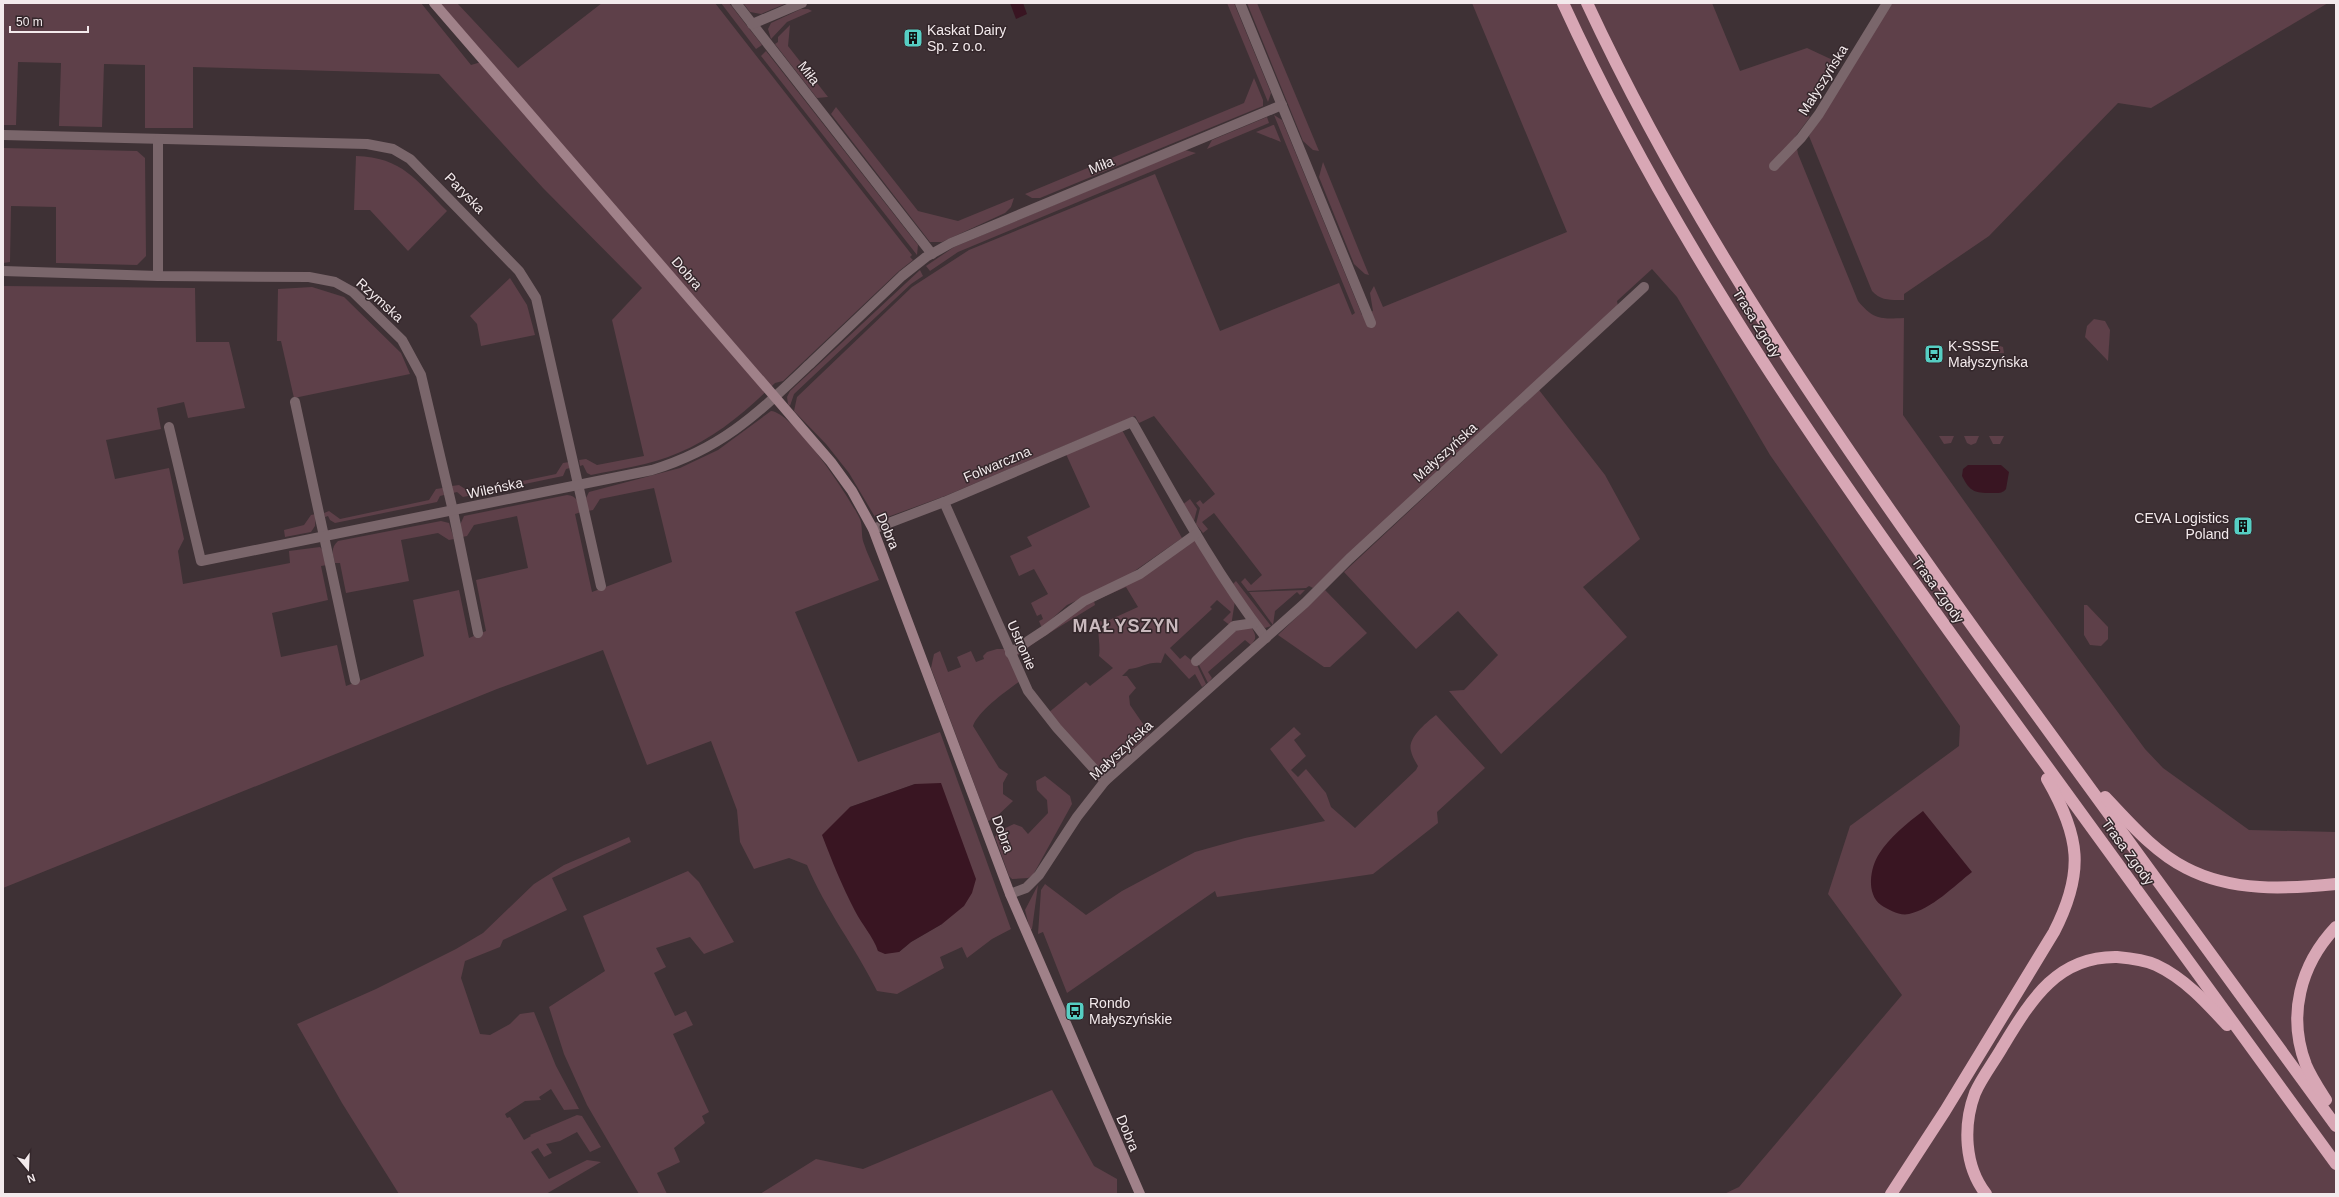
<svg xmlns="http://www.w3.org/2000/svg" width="2339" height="1197" font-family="Arial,sans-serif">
	<rect width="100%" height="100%" fill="#3e3135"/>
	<g fill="#5e4049" fill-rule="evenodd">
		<path d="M3,3H421L471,65L488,60L440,3H457L518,68L602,3H715L912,255L910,257L913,260L899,271L783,381L775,383C746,411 715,438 678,453C650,465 620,469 591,475L587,473L583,465L580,466L579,460L586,459L597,465L644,456L612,320L642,288L543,188L439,74L193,67V128H145V65L104,64L102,127L59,126L61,63L18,62L16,125H3Z"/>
		<path d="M721,3H729L762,45L756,49Z"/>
		<path d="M743,3H787L761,14L750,12Z"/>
		<path d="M1227,3H1234L1271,93L1268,102Z"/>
		<path d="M1247,3H1257L1319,151L1313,150L1303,141Z"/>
		<path d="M1472,3H1712L1740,71L1807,48L1837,62L1806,114L1810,117L1795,137L1798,154L1858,301C1874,320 1880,319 1904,318L1903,415L2021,581L2145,749L2163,768L2249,830L2336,832V1194H1724L1739,1187L1902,995L1828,894L1850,826L1959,746L1960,726L1770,455L1677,297L1652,269L1617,301L1618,306L1313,588L1309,586L1306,588L1248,591L1241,582L1245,578L1251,585L1262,575L1214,513L1202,522L1208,529L1203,533L1196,524L1200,508L1196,503L1200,500L1203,504L1215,494L1154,416L1139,423L1135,416L945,496L882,519L875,517L849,473L826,444L794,411L797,397L912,287L969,250L1155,174L1220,331L1339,283L1352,315L1355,313L1274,115L1282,120L1362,315L1373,311L1370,293L1374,286L1383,307L1567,232Z"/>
		<path d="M1892,3H2328L2151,108L2118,103L1989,236L1904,294V300C1891,300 1881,301 1872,291L1809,136Z"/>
		<path d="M801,9H808L812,11L787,22L771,39L768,29L771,23Z"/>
		<path d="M790,25L788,46L828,97L817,98L775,44L778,42V37Z"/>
		<path d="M766,51L918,245L917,255L761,56Z"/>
		<path d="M1254,78L1263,100V106L1040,198H1032L1025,194L1244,103Z"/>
		<path d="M836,107L918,211L958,221L1014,198L1011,207L1005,213L942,242H930L831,114Z"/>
		<path d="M1267,117L1269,123L1207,149L1212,140Z"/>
		<path d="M1273,125H1274L1281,142L1256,132Z"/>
		<path d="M3,148L137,151L145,158L146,256L137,265L56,263V207L11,206L10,262L3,263Z"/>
		<path d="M1185,150L1196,153L958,252L930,271L926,266L954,247Z"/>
		<path d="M356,156C402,157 417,181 447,211L408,251L370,210H354Z"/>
		<path d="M1323,162L1369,275L1365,274L1354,264L1319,177Z"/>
		<path d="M920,270L923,276L911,284L794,394L790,406L788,404L787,397L790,391Z"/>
		<path d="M510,278L527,305L535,335L481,346L477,324L470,316Z"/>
		<path d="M3,286L195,288L196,342H229L245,408L188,418L184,402L157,408L161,429L106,440L115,479L169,468L184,539L178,551L183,584L290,563L289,551L320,547L323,551L327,565L321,566L328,600L272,613L281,657L337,645L346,686L424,656L413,600L459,590L469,638L486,631L476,580L528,568L517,516L474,525L467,536L462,537L460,525L464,516L567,495C578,496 578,503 581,512L575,514L592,592L672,562L654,488L600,499L593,510L588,511L586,498L589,492L680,468L718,450L771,411C794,413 848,495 859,517C863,524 861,533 863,541C867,554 874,567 879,580L795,612L858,762L940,732L1011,929L992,939L967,958L962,947L940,957L944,968L897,994L877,991C856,948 825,909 807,865L789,858L754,869L740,842L737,810L711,741L647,765L603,650L497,689L3,888ZM915,784L942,924L911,942L899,952L878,951L850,807Z"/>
		<path d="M312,287L344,297L401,353L410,374L294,398L281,341H277L278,289Z"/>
		<path d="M2094,319L2105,321L2110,330L2108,361L2085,337L2087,326Z"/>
		<path d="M1997,345L2003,347L2004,353H1989L1991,347Z"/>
		<path d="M1539,390L1605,475L1640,539L1583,587L1627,637L1501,754L1449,691L1464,690L1498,655L1458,611L1416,649L1344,572Z"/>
		<path d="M1122,430L1182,538L1123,579L1067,605L1044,626H1041L1039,621L1043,619L1041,614L1037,616L1031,603L1048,594L1034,569L1019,576L1010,556L1032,546L1027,537L1090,507L1066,454Z"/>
		<path d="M1939,436H1954L1951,443L1944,444Z"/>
		<path d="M1964,436H1979L1976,443L1971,445L1967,443Z"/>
		<path d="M1989,436H2004L2000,444H1993Z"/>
		<path d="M569,462L570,468L566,469L563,476L463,497L457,492L453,493L452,486L459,485L470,492L556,474L563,463Z"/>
		<path d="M443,488L444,495L440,496L437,502L335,523L330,520L328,516L325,517L324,513L329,511L340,519L429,500L436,489Z"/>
		<path d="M1190,499L1197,509L1193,525L1182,505Z"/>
		<path d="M316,514L315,526L311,532L285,537L284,530L304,525L311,515Z"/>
		<path d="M441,521L449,523L454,539L449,540L438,533L401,540L409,581L346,593L340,563H335C333,555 330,548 338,541Z"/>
		<path d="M1196,538L1235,601L1231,626L1223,620L1231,612L1217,600L1210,607L1212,609L1170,648L1180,659L1185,655L1197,665L1206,684L1202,687L1195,674L1189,679L1165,653L1161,663C1149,661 1141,668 1129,669L1122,676H1127L1136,688L1129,696L1130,705L1150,734L1104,774L1048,713L1086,682L1090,686L1113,668L1099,656C1101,644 1096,631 1100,621L1105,622L1138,607L1126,587L1094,601L1095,605L1038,640L1017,656L1015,652L1063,618Z"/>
		<path d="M1236,581L1271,626L1265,628L1252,617L1232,585Z"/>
		<path d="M1305,590L1300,595L1297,592L1275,611L1273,625L1249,592Z"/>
		<path d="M1325,590L1367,633L1330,667H1324L1278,635Z"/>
		<path d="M2084,605H2087L2108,627V639L2101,646L2090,645L2084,635Z"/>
		<path d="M1236,627L1252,628C1256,636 1257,638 1251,645L1245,640L1208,672L1212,678L1208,683L1198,663Z"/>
		<path d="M997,649H1005L1020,681C1006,691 978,711 973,726L999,768L1008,774L1003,783V794L1013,801L995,818L988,821L931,668L934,654L940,651L948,672L961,667L957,657L971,651L976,662L984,659L983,656L987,652Z"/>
		<path d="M1436,715L1485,768L1437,812L1438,823L1373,874L1217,897L1215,891L1067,993L1043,932L1038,934L1041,890L1045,884L1086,915L1122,891L1195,852L1245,838L1325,821L1270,749L1294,727L1301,734L1294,740L1306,756L1291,770L1298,777L1306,769L1326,793L1331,807L1355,828L1416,770L1418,766C1415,761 1412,756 1411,751C1407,738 1427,722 1436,715Z"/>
		<path d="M1045,776L1070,796L1072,804L1033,875L1028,878L1012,879L1009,876L995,837L999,831L1014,824L1022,827L1028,834L1048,813L1047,800L1037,790L1036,781Z"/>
		<path d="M629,837L631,842L552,878L567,910L503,940L500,947L465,961L461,978L480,1034L490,1035L510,1024L520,1014L534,1012L556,1066L579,1109L564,1110L551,1089L539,1097L541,1100L525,1101L505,1114L507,1118L510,1117L524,1140L531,1136L530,1135L577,1115L582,1116L601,1147L590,1152L577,1132L560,1141L546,1144L552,1153L544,1157L538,1148L531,1152L549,1179L587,1160L601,1162L546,1194H399L342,1103L297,1024L376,989L456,949L483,933L534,884L564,865Z"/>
		<path d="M688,871L699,882L734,942L704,954L690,937L656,948L666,967L654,973L675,1016L686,1011L693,1025L673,1034L709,1112L702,1116L705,1123L674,1148L680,1162L657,1173L667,1194H639L587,1105L564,1054L549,1007L605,971L583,916Z"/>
		<path d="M1038,885L1032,929L1030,930L1025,910Z"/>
		<path d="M1052,1090L1094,1166L1117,1179V1194H760L816,1159L863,1169Z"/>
	</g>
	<g fill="#391522">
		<path d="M1010,3H1023L1027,14L1016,19Z"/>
		<path d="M1968,465H2001L2009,472L2006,489C2002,494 1997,493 1991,493C1975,493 1970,492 1962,476L1963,469Z"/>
		<path d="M941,783L976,879L972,893L964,906L942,924L911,942L899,952L885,954L878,951C873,936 862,925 855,911C842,886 832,861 822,835L850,807L915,784Z"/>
		<path d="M1923,811L1972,872C1954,886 1932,909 1909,914C1899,916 1889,910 1881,905C1866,894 1870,868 1879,854C1889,838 1907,823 1923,811Z"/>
	</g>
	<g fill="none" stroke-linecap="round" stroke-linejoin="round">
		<g stroke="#7a666b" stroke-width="10">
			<path d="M736,3L932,254"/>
			<path d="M1240,3L1371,323"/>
			<path d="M752,24L802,3"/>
			<path d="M3,135L367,144L393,149L410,159L519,271L536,298L601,586"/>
			<path d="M158,140V276"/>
			<path d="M1774,166L1801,138L1819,114L1887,3"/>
			<path d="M3,271L158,276L309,277L335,282L353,292L402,340L421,375L453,511L478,633"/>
			<path d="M295,402L355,680"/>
			<path d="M169,427L201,561L652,470C724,448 759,412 812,362C842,333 872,305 902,276L926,257L951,243L1282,105"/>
			<path d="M944,502L1028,691L1057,728L1105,781"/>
			<path d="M873,529L944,502L1132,422C1174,496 1214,571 1266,638"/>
			<path d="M1010,653L1045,630L1084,601L1140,574L1196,534"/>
			<path d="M1196,661L1234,626L1254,623"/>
			<path d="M1010,894L1026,888L1039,875L1077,817L1105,781L1305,603L1349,559L1644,287"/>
		</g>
		<path stroke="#a08189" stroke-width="10" d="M434,3L831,462L852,491L873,529L1010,894L1140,1194"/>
		<g stroke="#d8a7b5" stroke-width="12">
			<path d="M1563,3C1674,246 1829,466 1985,681C2102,843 2219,1004 2336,1164"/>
			<path d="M1587,3C1692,229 1835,435 1980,637C2098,800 2217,963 2336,1126"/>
			<path d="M2105,797C2129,822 2154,852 2186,868C2232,892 2286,889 2336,884"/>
			<path d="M2326,1100C2319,1089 2311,1077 2306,1065C2287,1016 2300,965 2336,927"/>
			<path d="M1891,1194L1945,1111L2054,932C2085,872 2080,836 2047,779"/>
			<path d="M1986,1194C1964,1166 1963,1125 1975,1093C1982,1077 1994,1062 2003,1046C2031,1000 2057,956 2117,957C2129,958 2145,960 2156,965C2184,978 2206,1002 2227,1025"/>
		</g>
	</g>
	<defs>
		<g id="building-square" transform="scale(1)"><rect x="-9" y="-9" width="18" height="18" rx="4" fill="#56cec3" stroke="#34272b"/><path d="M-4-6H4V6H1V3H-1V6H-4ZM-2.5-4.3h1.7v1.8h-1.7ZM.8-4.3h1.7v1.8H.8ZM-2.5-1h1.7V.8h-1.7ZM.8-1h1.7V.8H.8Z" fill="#111"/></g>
		<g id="bus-square" transform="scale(1)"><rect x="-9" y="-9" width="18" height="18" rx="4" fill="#56cec3" stroke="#34272b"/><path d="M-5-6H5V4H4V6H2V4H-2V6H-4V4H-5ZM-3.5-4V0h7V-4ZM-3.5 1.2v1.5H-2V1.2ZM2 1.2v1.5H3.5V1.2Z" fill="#111"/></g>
	</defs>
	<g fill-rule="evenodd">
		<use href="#building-square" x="913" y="38"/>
		<use href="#bus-square" x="1934" y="354"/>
		<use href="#building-square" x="2243" y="526"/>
		<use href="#bus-square" x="1075" y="1011"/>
	</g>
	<g text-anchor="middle" stroke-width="3" stroke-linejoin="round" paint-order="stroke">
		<g font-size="14" fill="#f3eaec" stroke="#34272b" text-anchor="start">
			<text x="927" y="35">Kaskat Dairy<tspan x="927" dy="16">Sp. z o.o.</tspan></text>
			<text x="1948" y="351">K-SSSE<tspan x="1948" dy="16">Małyszyńska</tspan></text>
			<text x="2229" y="523" text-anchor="end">CEVA Logistics<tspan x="2229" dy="16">Poland</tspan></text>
			<text x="1089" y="1008">Rondo<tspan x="1089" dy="16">Małyszyńskie</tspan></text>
		</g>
		<g font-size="14" fill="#f3eaec" stroke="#34272b">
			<text transform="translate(809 73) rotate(52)" y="5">Miła</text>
			<text transform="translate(1823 80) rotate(-58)" y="5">Małyszyńska</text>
			<text transform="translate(1101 165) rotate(-22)" y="5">Miła</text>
			<text transform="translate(465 193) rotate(46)" y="5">Paryska</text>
			<text transform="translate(687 273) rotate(49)" y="5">Dobra</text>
			<text transform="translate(380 300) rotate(42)" y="5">Rzymska</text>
			<text transform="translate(1757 323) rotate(58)" y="5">Trasa Zgody</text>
			<text transform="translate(1445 452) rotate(-42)" y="5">Małyszyńska</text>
			<text transform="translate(997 464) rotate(-23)" y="5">Folwarczna</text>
			<text transform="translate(495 488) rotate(-12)" y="5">Wileńska</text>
			<text transform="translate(888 531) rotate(67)" y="5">Dobra</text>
			<text transform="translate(1938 590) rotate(54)" y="5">Trasa Zgody</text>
			<text transform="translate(1022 645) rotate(66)" y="5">Ustronie</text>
			<text transform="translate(1121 750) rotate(-43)" y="5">Małyszyńska</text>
			<text transform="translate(1003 834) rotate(70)" y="5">Dobra</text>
			<text transform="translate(2128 852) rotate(54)" y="5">Trasa Zgody</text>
			<text transform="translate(1128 1133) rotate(67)" y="5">Dobra</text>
		</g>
		<g font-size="18" font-weight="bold" letter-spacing="1" fill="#cababe" stroke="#34272b">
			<text x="1126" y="632">MAŁYSZYN</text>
		</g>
	</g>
	<rect width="2339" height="1197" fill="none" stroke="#f3eaec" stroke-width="8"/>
	<g transform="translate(28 1169) rotate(161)" stroke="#34272b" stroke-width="3" paint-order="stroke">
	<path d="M0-3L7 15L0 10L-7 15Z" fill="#f3eaec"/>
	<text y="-6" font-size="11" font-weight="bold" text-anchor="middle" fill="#f3eaec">N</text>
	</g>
	<path d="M10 26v6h78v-6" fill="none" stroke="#f3eaec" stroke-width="2"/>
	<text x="16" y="26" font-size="12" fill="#f3eaec" stroke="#34272b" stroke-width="3" paint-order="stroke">50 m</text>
</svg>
